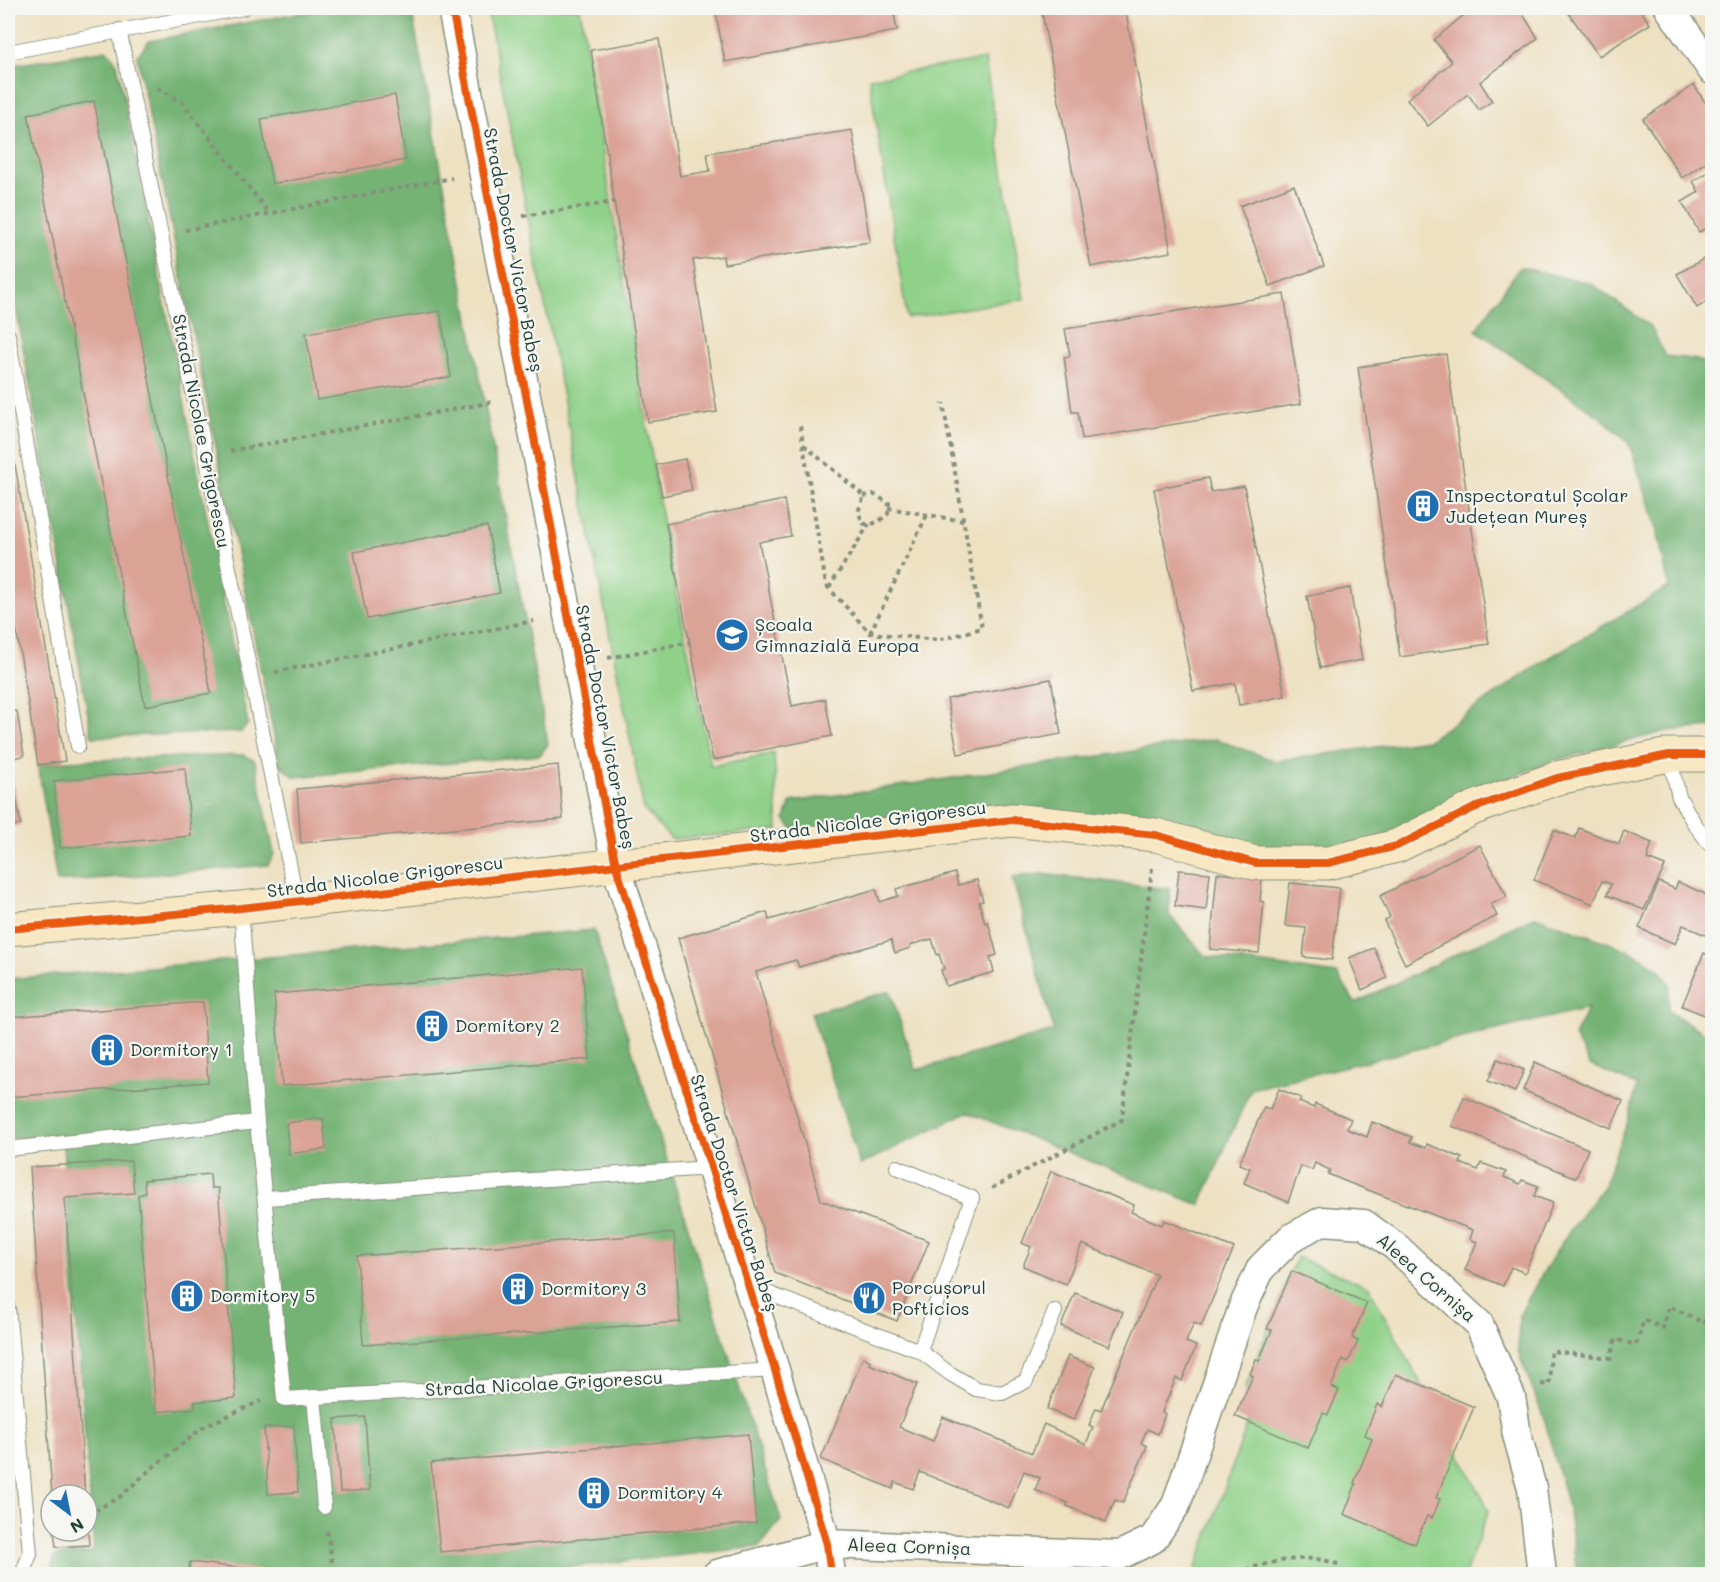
<svg xmlns="http://www.w3.org/2000/svg" width="1720" height="1582" font-family="Mali,sans-serif">
	<rect width="100%" height="100%" fill="#f6f6f2"/>
	<filter id="ink" filterUnits="userSpaceOnUse"><feTurbulence type="fractalNoise" baseFrequency=".0167" numOctaves="2"/><feDisplacementMap in="SourceGraphic" scale="12" xChannelSelector="R" yChannelSelector="G"/><feConvolveMatrix kernelMatrix="1 2 1 2 8 2 1 2 1" color-interpolation-filters="sRGB"/></filter>
	<filter id="wash" filterUnits="userSpaceOnUse"><feTurbulence type="fractalNoise" baseFrequency=".008" numOctaves="4" result="noise"/><feDisplacementMap in="SourceGraphic" scale="24" xChannelSelector="R" yChannelSelector="G"/><feGaussianBlur stdDeviation="1.35" result="paint"/><feColorMatrix in="noise" values="0 0 0 0 0 0 0 0 0 0 0 0 0 0 0 0 0 1.4 0 .05"/><feComposite in="paint" operator="in"/></filter>
	<g filter="url(#wash)">
		<rect width="100%" height="100%" fill="#eee1c2"/>
		<g fill="#90d189" stroke="#58875e" stroke-width="1.5">
			<path d="M531,8H580L663,526L711,766L774,753L778,830L671,839L644,810L488,14Z"/>
			<path d="M985,59L1024,299L907,318L869,78Z"/>
			<path d="M1297,1257L1369,1287L1489,1510L1465,1574H1194L1254,1406L1245,1388Z"/>
		</g>
		<g fill="#74b375" stroke="#4a7854" stroke-width="1.5">
			<path d="M325,8H411L548,744L540,755L295,777L280,765L137,56L149,41Z"/>
			<path d="M107,50L117,63L248,724L241,732L92,737L8,262V66Z"/>
			<path d="M1520,267L1592,284L1651,327L1665,356L1693,359L1712,365V727L1667,731L1553,761L1457,799L1393,837L1326,850L1258,849L1161,822L795,833L785,819L791,802L1215,739L1276,761L1428,740L1544,661L1669,587L1656,525L1629,443L1603,419L1476,330Z"/>
			<path d="M244,755L255,761L274,854L268,865L57,882L38,765L65,761Z"/>
			<path d="M1042,874L1170,889L1169,915L1205,956L1337,974L1355,1003L1535,916L1628,950L1657,967L1670,984L1668,1011L1712,1038V1574H1577L1569,1511L1545,1421L1518,1351L1519,1316L1538,1281L1568,1233L1603,1187L1628,1121L1637,1086L1590,1065L1574,1036L1588,1008L1251,1089L1200,1205L967,1112L860,1165L811,1013L890,991L916,1070L1054,1031L1012,877Z"/>
			<path d="M594,930L781,1520L759,1547L504,1574H49L55,1556L94,1552L62,1134L8,1138V979Z"/>
		</g>
		<g id="blocks">
			<g fill="#dba296">
				<path d="M715,8H893L897,31L725,62Z"/>
				<path d="M1041,8H1125L1171,252L1091,267Z"/>
				<path d="M1472,8H1519L1538,38L1480,82L1492,101L1479,110L1468,94L1428,126L1407,99L1452,62L1434,40Z"/>
				<path d="M1565,8H1639L1650,24L1599,56Z"/>
				<path d="M659,39L680,176L710,171L707,153L852,130L870,242L724,264L723,256L693,260L717,412L648,422L591,50Z"/>
				<path d="M1694,85L1712,113V158L1682,178L1643,119Z"/>
				<path d="M395,95L406,160L272,184L261,119Z"/>
				<path d="M94,101L211,693L145,706L28,114Z"/>
				<path d="M1712,170V225L1699,232L1682,202L1699,192L1693,181Z"/>
				<path d="M1294,185L1324,266L1270,286L1240,206Z"/>
				<path d="M1712,254V298L1697,308L1677,274Z"/>
				<path d="M1284,294L1301,404L1082,439L1078,412H1072L1064,357L1070,356L1065,329Z"/>
				<path d="M440,311L451,377L317,400L306,333Z"/>
				<path d="M1446,354L1489,644L1400,657L1358,367Z"/>
				<path d="M8,423L65,761L38,765L8,577Z"/>
				<path d="M685,459L692,490L662,496L656,465Z"/>
				<path d="M1208,478L1211,492L1244,486L1285,696L1239,705L1235,683L1193,691L1154,489Z"/>
				<path d="M784,500L791,536L759,542L792,706L825,699L832,736L713,760L666,524Z"/>
				<path d="M487,526L500,593L367,619L354,552Z"/>
				<path d="M1350,588L1362,660L1320,668L1307,596Z"/>
				<path d="M1051,679L1061,734L958,754L947,699Z"/>
				<path d="M17,711L24,756L8,759V712Z"/>
				<path d="M8,763H10L21,825L8,827Z"/>
				<path d="M558,765L563,819L301,843L297,789Z"/>
				<path d="M185,768L191,836L60,848L54,781Z"/>
				<path d="M1579,828L1619,844L1624,831L1652,843L1647,859L1665,866L1644,910L1607,895L1611,884L1602,881L1593,904L1534,880L1554,830L1575,838Z"/>
				<path d="M1480,845L1507,897L1491,904L1497,916L1405,964L1384,921L1390,917L1380,896Z"/>
				<path d="M1179,870L1210,873L1206,910L1175,906Z"/>
				<path d="M955,873L958,885L977,880L983,901L979,902L985,923L988,922L997,955L990,957L994,972L946,986L941,970L944,969L939,954L937,955L932,939L910,945V948L895,953L891,940L799,967L796,960L756,972L821,1200L929,1241L897,1321L775,1273L678,938L767,912L769,920L876,889L880,902L898,896L896,889Z"/>
				<path d="M1217,873L1262,878L1260,901L1264,902L1259,953L1210,949Z"/>
				<path d="M1659,882L1675,889L1678,882L1712,897V938L1683,925L1675,944L1639,928Z"/>
				<path d="M1290,883L1340,888L1332,960L1303,957L1306,928L1285,926Z"/>
				<path d="M1374,948L1387,978L1362,990L1349,958Z"/>
				<path d="M1704,953L1712,957V1018L1682,1006Z"/>
				<path d="M582,967L590,1059L282,1086L274,994Z"/>
				<path d="M203,1002L208,1082L8,1097V1017Z"/>
				<path d="M1498,1059L1524,1070L1515,1092L1488,1081Z"/>
				<path d="M1535,1062L1623,1101L1611,1128L1523,1090Z"/>
				<path d="M1279,1089L1301,1098L1299,1102L1314,1108L1315,1104L1351,1119L1347,1129L1367,1137L1372,1122L1412,1137L1410,1142L1426,1148L1427,1144L1462,1158L1460,1163L1478,1170L1481,1163L1506,1172L1504,1177L1520,1184L1522,1180L1538,1186L1534,1196L1553,1203L1525,1273L1511,1267L1503,1286L1465,1270L1477,1242L1470,1239L1473,1230L1347,1182L1328,1174L1330,1170L1315,1163L1312,1170L1301,1166L1288,1202L1244,1183L1250,1168L1239,1164L1264,1107L1270,1109Z"/>
				<path d="M1464,1097L1588,1149L1576,1178L1452,1126Z"/>
				<path d="M323,1118L326,1149L289,1154L286,1123Z"/>
				<path d="M131,1161L134,1193L65,1198L85,1495H52L30,1167Z"/>
				<path d="M1051,1171L1134,1205L1131,1212L1162,1225L1164,1220L1234,1248L1201,1326L1194,1323L1186,1342L1196,1346L1182,1381L1176,1378L1162,1412L1165,1414L1158,1434L1147,1429L1141,1443L1147,1446L1123,1503L1115,1500L1106,1522L1067,1506L1068,1503L1035,1490L1040,1478L1024,1471L1009,1508L920,1472L913,1489L895,1482L893,1489L821,1459L863,1357L871,1361L869,1364L917,1384L899,1427L933,1441L943,1417L1032,1453L1044,1424L1086,1444L1093,1427L1089,1425L1096,1408L1101,1410L1157,1275L1082,1244L1066,1284L1023,1266L1031,1247L1022,1243Z"/>
				<path d="M210,1174L211,1188H218L236,1398L194,1402L195,1408L156,1412L138,1195L145,1193L144,1180Z"/>
				<path d="M674,1233L680,1322L363,1345L357,1256Z"/>
				<path d="M1292,1271L1367,1303L1352,1338L1358,1341L1348,1362L1343,1359L1331,1387L1339,1390L1328,1415L1323,1413L1308,1448L1235,1416L1253,1376L1250,1374L1256,1359L1259,1361L1272,1330L1267,1329Z"/>
				<path d="M1075,1293L1123,1312L1109,1346L1061,1326Z"/>
				<path d="M1068,1356L1095,1367L1074,1420L1047,1409Z"/>
				<path d="M1396,1374L1474,1407L1436,1498L1440,1499L1432,1518L1427,1516L1415,1544L1344,1514L1356,1484L1354,1483L1372,1439L1365,1435L1377,1404L1382,1407Z"/>
				<path d="M365,1417L370,1490L340,1492L335,1419Z"/>
				<path d="M294,1426L298,1492L268,1494L264,1428Z"/>
				<path d="M748,1434L756,1523L440,1552L431,1463Z"/>
				<path d="M54,1531H88L89,1545L56,1547Z"/>
				<path d="M190,1562L285,1573V1574H188Z"/>
			</g>
		</g>
	</g>
	<g filter="url(#ink)">
		<use href="#blocks" fill-opacity="0" stroke="#868f7b" stroke-width="1.5"/>
		<g fill="none" stroke-linecap="round" stroke-linejoin="round">
			<g stroke="#868f7b" stroke-width="16">
				<g id="lane">
					<path d="M119,30L297,902"/>
					<path d="M8,52L243,8"/>
					<path d="M8,335L78,746"/>
					<path d="M1669,755L1679,797L1694,823L1712,847"/>
					<path d="M241,908L257,1122L284,1399L775,1370"/>
					<path d="M8,1149L257,1122"/>
					<path d="M897,1167L972,1198L920,1351"/>
					<path d="M266,1198L710,1168"/>
					<path d="M749,1286L920,1351L949,1373L976,1389L1002,1393L1026,1381L1055,1311"/>
					<path d="M8,1308L30,1554L22,1574"/>
					<path d="M314,1397L324,1507"/>
				</g>
			</g>
			<g stroke="#868f7b" stroke-width="31">
				<g id="street">
					<path d="M452,8L616,866L775,1370L827,1544L831,1574"/>
					<path d="M1669,8L1712,70"/>
					<path d="M717,1574L827,1544L1120,1555L1153,1539L1176,1505L1243,1307L1261,1268L1291,1238L1322,1221L1364,1224L1396,1247L1479,1324L1511,1397L1517,1435L1532,1488L1542,1574"/>
				</g>
			</g>
			<g stroke="#868f7b" stroke-width="35">
				<path id="secondary" d="M8,929L241,908L1012,820L1156,835L1255,863H1328L1397,846L1474,808L1557,778L1669,755H1712"/>
			</g>
			<g stroke="#868f7b" stroke-width="4" stroke-dasharray="4.5 4.5" stroke-linecap="butt">
				<path d="M157,88L182,102L269,213"/>
				<path d="M523,216L614,202"/>
				<path d="M185,230L452,178"/>
				<path d="M800,426L826,585L870,633L938,640L982,628L943,403"/>
				<path d="M804,445L864,496L858,512L864,524L877,523L888,514L889,503L873,494L864,496"/>
				<path d="M230,451L493,402"/>
				<path d="M888,508L963,521"/>
				<path d="M829,588L869,524"/>
				<path d="M870,633L927,515"/>
				<path d="M608,658L690,642"/>
				<path d="M275,672L534,621"/>
				<path d="M992,1188L1122,1120L1152,868"/>
				<path d="M1541,1384L1549,1385L1551,1351L1611,1358L1615,1339L1636,1345L1644,1320L1663,1328L1669,1306L1704,1323L1711,1294L1712,1295"/>
				<path d="M87,1515L121,1496L152,1468L205,1426L261,1401"/>
				<path d="M327,1531L334,1574"/>
				<path d="M1166,1569L1173,1574"/>
				<path d="M1228,1574C1264,1565 1304,1550 1340,1565"/>
			</g>
			<use href="#lane" stroke="#fff" stroke-width="14"/>
			<use href="#street" stroke="#fff" stroke-width="28"/>
			<use href="#secondary" stroke="#f7e8c3" stroke-width="33"/>
			<g stroke="#f6f6f2" stroke-width="11">
				<g id="cycleway">
					<path d="M452,8L616,866L775,1370L827,1544L831,1574"/>
					<path d="M8,929L241,908L1012,820L1156,835L1255,863H1328L1397,846L1474,808L1557,778L1669,755H1712"/>
				</g>
			</g>
			<use href="#cycleway" stroke="#e8590c" stroke-width="8"/>
		</g>
	</g>
	<defs>
		<g id="building-disc" transform="scale(1.725)"><circle r="9.5" fill="#1f6fb2" stroke="#f6f6f2"/><path d="M-4-6H4V6H1V3H-1V6H-4ZM-2.5-4.3h1.7v1.8h-1.7ZM.8-4.3h1.7v1.8H.8ZM-2.5-1h1.7V.8h-1.7ZM.8-1h1.7V.8H.8Z" fill="#fff"/></g>
		<g id="school-disc" transform="scale(1.725)"><circle r="9.5" fill="#1f6fb2" stroke="#f6f6f2"/><path d="M0-5L7-2L0 1L-7-2ZM-4 1L0 2.5L4 1V4Q0 6-4 4Z" fill="#fff"/></g>
		<g id="restaurant-disc" transform="scale(1.725)"><circle r="9.5" fill="#1f6fb2" stroke="#f6f6f2"/><path d="M-5-6h1v4h1v-4h1v4h1v-4h1v5L-1.5 .5V6h-2V.5L-5-1ZM5-6V6H3V1.5H1.5Q1.5-4 5-6Z" fill="#fff"/></g>
	</defs>
	<g fill-rule="evenodd">
		<use href="#building-disc" x="1423" y="506"/>
		<use href="#school-disc" x="732" y="635"/>
		<use href="#building-disc" x="432" y="1026"/>
		<use href="#building-disc" x="107" y="1050"/>
		<use href="#building-disc" x="518" y="1289"/>
		<use href="#building-disc" x="187" y="1296"/>
		<use href="#restaurant-disc" x="869" y="1298"/>
		<use href="#building-disc" x="594" y="1493"/>
	</g>
	<g text-anchor="middle" stroke-width="4.5" stroke-linejoin="round" paint-order="stroke">
		<g font-size="18" fill="#1f3d34" stroke="#f6f6f2">
			<text transform="translate(513 250) rotate(79)" y="6">Strada Doctor Victor Babeș</text>
			<text transform="translate(201 431) rotate(79)" y="6">Strada Nicolae Grigorescu</text>
			<text transform="translate(605 727) rotate(79)" y="6">Strada Doctor Victor Babeș</text>
			<text transform="translate(868 822) rotate(-7)" y="6">Strada Nicolae Grigorescu</text>
			<text transform="translate(385 877) rotate(-7)" y="6">Strada Nicolae Grigorescu</text>
			<text transform="translate(734 1193) rotate(72)" y="6">Strada Doctor Victor Babeș</text>
			<text transform="translate(1426 1278) rotate(41)" y="6">Aleea Cornișa</text>
			<text transform="translate(544 1384) rotate(-3)" y="6">Strada Nicolae Grigorescu</text>
			<text transform="translate(909 1547) rotate(2)" y="6">Aleea Cornișa</text>
		</g>
		<g font-size="18" fill="#1f3d34" stroke="#f6f6f2" text-anchor="start">
			<text x="1446" y="502">Inspectoratul Școlar<tspan x="1446" dy="21">Județean Mureș</tspan></text>
			<text x="755" y="631">Școala<tspan x="755" dy="21">Gimnazială Europa</tspan></text>
			<text x="455" y="1032">Dormitory 2</text>
			<text x="130" y="1056">Dormitory 1</text>
			<text x="892" y="1294">Porcușorul<tspan x="892" dy="21">Pofticios</tspan></text>
			<text x="541" y="1295">Dormitory 3</text>
			<text x="210" y="1302">Dormitory 5</text>
			<text x="617" y="1499">Dormitory 4</text>
		</g>
	</g>
	<rect width="1720" height="1582" fill="none" stroke="#f6f6f2" stroke-width="30"/>
	<g transform="translate(69 1513) rotate(148)"><circle r="28" fill="#f6f6f2" stroke="#a0aca6" stroke-width="1.5"/>
	<path d="M0-4.5L10 22L0 15L-10 22Z" fill="#1f6fb2"/>
	<text y="-9" font-size="16" font-weight="bold" text-anchor="middle" fill="#1f3d34">N</text>
	</g>
</svg>
